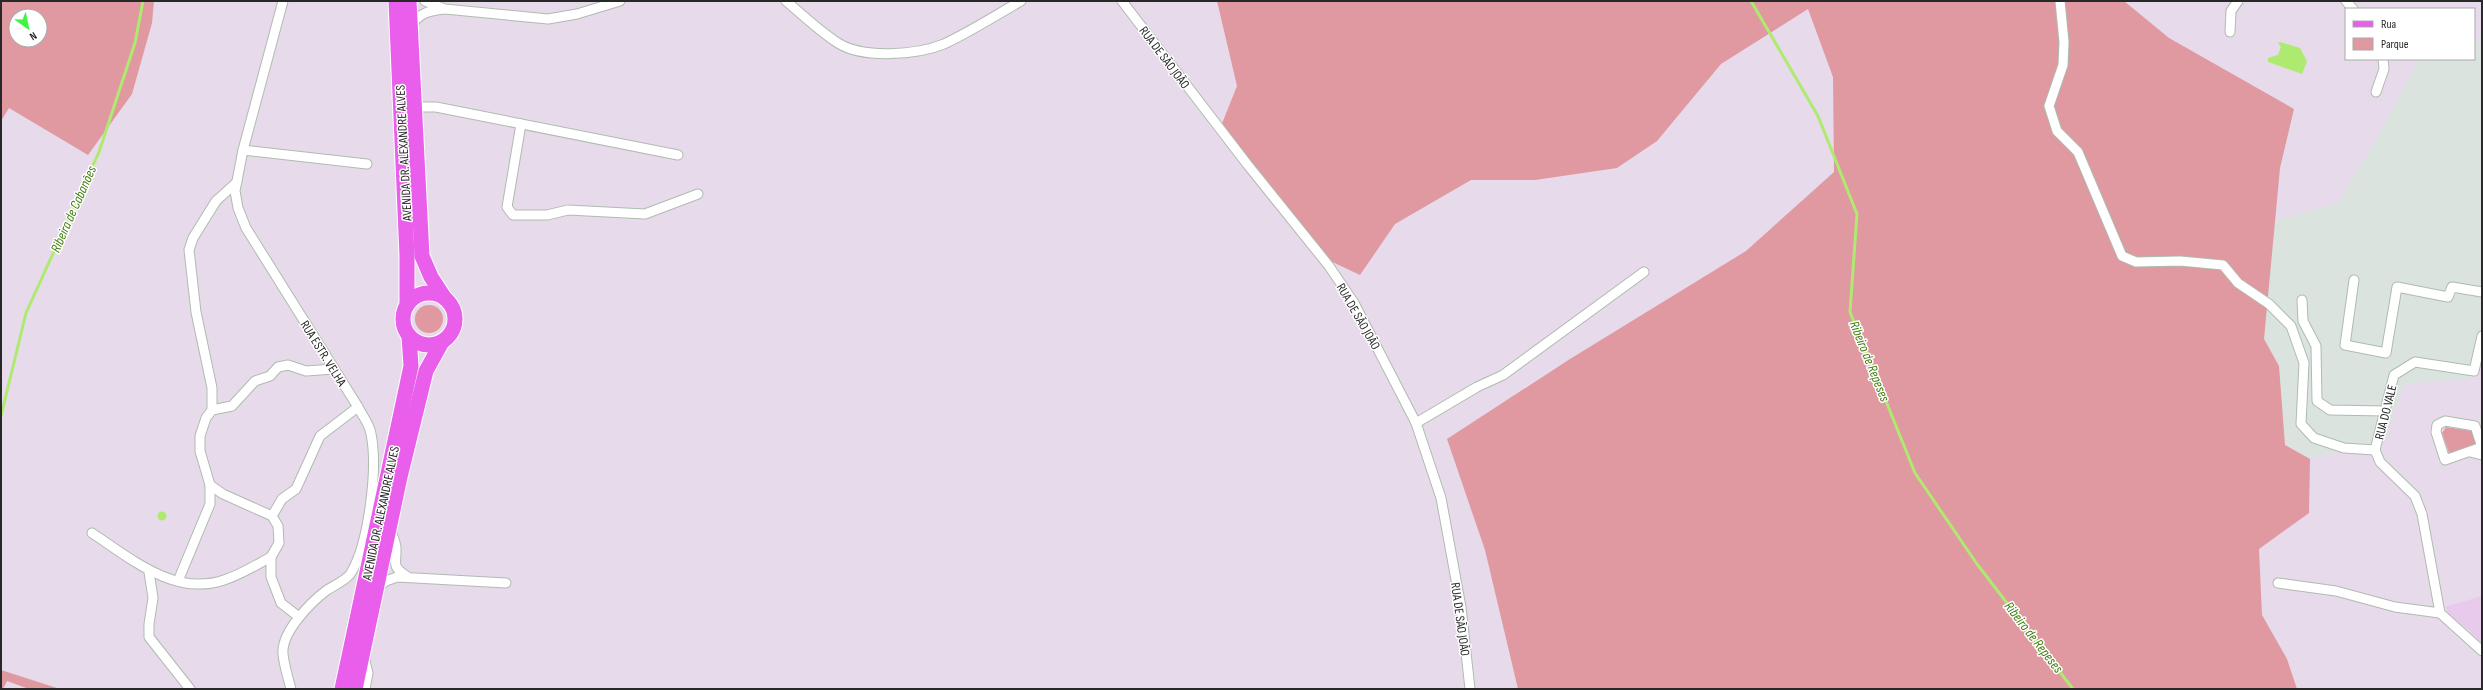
<svg xmlns="http://www.w3.org/2000/svg" width="2483" height="690" font-family="'Sofia Sans Condensed',sans-serif">
	<rect width="100%" height="100%" fill="#e7daeb"/>
	<path fill="#dbe3df" d="M2474,41L2482,44V362L2474,378L2404,384L2385,440L2310,459L2285,445L2279,366L2264,339L2273,221L2338,203L2378,136L2419,59H2474Z"/>
	<path fill="#e8caec" d="M2482,596V644L2470,631L2450,616L2445,607Z"/>
	<g fill="#e098a1" fill-rule="evenodd">
		<path d="M1,1H154L152,23L132,94L88,155L9,108L1,121ZM16,16H40V40H16Z"/>
		<path d="M1217,1H2124L2169,38L2294,109L2280,168L2264,339L2279,366L2285,445L2310,459L2309,513L2259,549L2262,615L2287,659L2297,689H1518L1485,550L1447,439L1570,359L1746,251L1834,172L1833,77L1808,9L1721,64L1657,141L1617,168L1535,180H1471L1395,224L1360,275L1324,258L1219,131L1237,86Z"/>
		<circle cx="429" cy="319" r="14"/>
		<path d="M2446,427L2472,431L2478,445L2449,453L2442,433Z"/>
		<path d="M1,670L60,689H29L7,681L3,689H1Z"/>
	</g>
	<g fill="#afea70">
		<path d="M2280,42L2300,48L2307,61L2302,74L2268,62V58L2278,55L2281,47L2278,43Z"/>
		<circle cx="162" cy="516" r="4.5"/>
	</g>
	<g fill="none" stroke-linecap="round" stroke-linejoin="round">
		<g stroke="#afea70" stroke-width="3">
			<path d="M1751,1L1818,116L1857,214L1850,312L1915,473L1977,564L2073,689"/>
			<path d="M1,416L26,313L99,152L135,43L143,1"/>
		</g>
		<g stroke="#aebcae" stroke-width="11">
			<g id="street">
				<path d="M283,1L243,150L235,191L238,208L246,228L358,407C362,415 370,425 371,434C378,468 369,543 351,573C347,580 333,586 327,590C311,602 281,632 283,654C284,665 288,678 291,689"/>
				<path d="M425,1L442,8"/>
				<path d="M786,1C803,15 819,31 838,43C863,59 917,55 944,44C970,32 996,15 1021,1"/>
				<path d="M1122,1L1247,164L1329,266L1354,303L1416,423L1441,498L1461,607L1470,689"/>
				<path d="M2060,1L2064,42L2063,65L2049,106L2057,131L2078,152L2122,256L2136,262L2180,261L2223,265L2238,283L2269,304L2291,326L2304,363L2301,424L2314,438L2344,448L2375,450"/>
				<path d="M2346,1L2353,9"/>
				<path d="M411,26C420,12 429,11 445,9L548,19L577,14L620,1"/>
				<path d="M2230,32L2231,11L2238,1"/>
				<path d="M2376,92L2384,69L2383,59"/>
				<path d="M414,107H436L678,155"/>
				<path d="M521,124L507,207L513,215H547L568,210L645,214L698,194"/>
				<path d="M243,150L367,164"/>
				<path d="M2354,280L2345,345L2386,353L2397,287L2448,297L2452,287L2482,292"/>
				<path d="M2302,300L2303,321L2316,346L2317,401L2330,410L2385,411"/>
				<path d="M2482,336L2474,371L2415,362L2394,375L2375,450L2380,462L2415,496L2422,514L2440,613L2482,651"/>
				<path d="M212,410V388L196,312L189,250L193,238L216,201L237,182"/>
				<path d="M2445,421L2475,426L2481,444L2479,448L2445,460L2436,432L2437,425Z"/>
				<path d="M1416,423L1477,387L1503,375L1644,272"/>
				<path d="M2470,452L2482,455"/>
				<path d="M210,485L223,494L272,516L278,526L279,543L271,557V577L281,603L299,617"/>
				<path d="M272,516L282,499L296,489L320,436L358,407"/>
				<path d="M390,529C392,535 396,542 396,548C397,565 390,565 408,577"/>
				<path d="M92,533C130,558 175,597 224,580C240,575 256,565 271,557"/>
				<path d="M149,572L153,598L149,624V637L190,689"/>
				<path d="M178,581L210,504V485L200,451V436L206,418L212,410L232,406L255,381L270,376L278,367L288,365L306,371L334,369"/>
				<path d="M2278,583L2336,591L2395,607L2440,613"/>
				<path d="M376,589L386,581L397,577L506,583"/>
				<path d="M364,657L368,673L365,689"/>
			</g>
		</g>
		<g stroke="#fff" stroke-width="17">
			<g id="primary">
				<path d="M396,1L407,256V305"/>
				<path d="M409,1L422,256L431,277L444,297"/>
				<circle cx="429" cy="319" r="26"/>
				<path d="M342,689L411,366L409,336"/>
				<path d="M355,689L400,477L426,371L442,342"/>
			</g>
		</g>
		<use href="#street" stroke="#fff" stroke-width="9"/>
		<use href="#primary" stroke="#ea5eec" stroke-width="15"/>
	</g>
	<g text-anchor="middle" stroke-width="3" stroke-linejoin="round" paint-order="stroke">
		<g font-size="13" fill="#282828" stroke="#fff">
			<text transform="translate(1165 57) rotate(53)" y="5">RUA DE SÃO JOÃO</text>
			<text transform="translate(403 153) rotate(-93)" y="5">AVENIDA DR. ALEXANDRE ALVES</text>
			<text transform="translate(1359 316) rotate(60)" y="5">RUA DE SÃO JOÃO</text>
			<text transform="translate(324 353) rotate(58)" y="5">RUA ESTR. VELHA</text>
			<text transform="translate(2385 412) rotate(-76)" y="5">RUA DO VALE</text>
			<text transform="translate(380 513) rotate(-78)" y="5">AVENIDA DR. ALEXANDRE ALVES</text>
			<text transform="translate(1461 619) rotate(82)" y="5">RUA DE SÃO JOÃO</text>
		</g>
		<g font-size="14" font-style="italic" fill="#418011" stroke="#fff">
			<text transform="translate(73 209) rotate(-66)" y="5">Ribeira de Cabanões</text>
			<text transform="translate(1870 361) rotate(68)" y="5">Ribeiro de Repeses</text>
			<text transform="translate(2034 637) rotate(52)" y="5">Ribeiro de Repeses</text>
		</g>
	</g>
	<rect width="2483" height="690" fill="none" stroke="#282828" stroke-width="4"/>
	<rect x="2345" y="8" width="130" height="52" fill="#ffffff" stroke="#a9a9a9"/>
	<rect x="2353" y="21" width="20" height="6" fill="#ea5eec" stroke="#a9a9a9"/>
	<text x="2381" y="28" font-size="12" fill="#282828">Rua</text>
	<rect x="2353" y="38" width="20" height="12" fill="#e098a1" stroke="#a9a9a9"/>
	<text x="2381" y="48" font-size="12" fill="#282828">Parque</text>
	<g transform="translate(28 28) rotate(147)"><circle r="19" fill="#ffffff" stroke="#a9a9a9"/>
	<path d="M0-3L7 15L0 10L-7 15Z" fill="#3ef444"/>
	<text y="-6" font-size="11" font-weight="bold" text-anchor="middle" fill="#282828">N</text>
	</g>
</svg>
